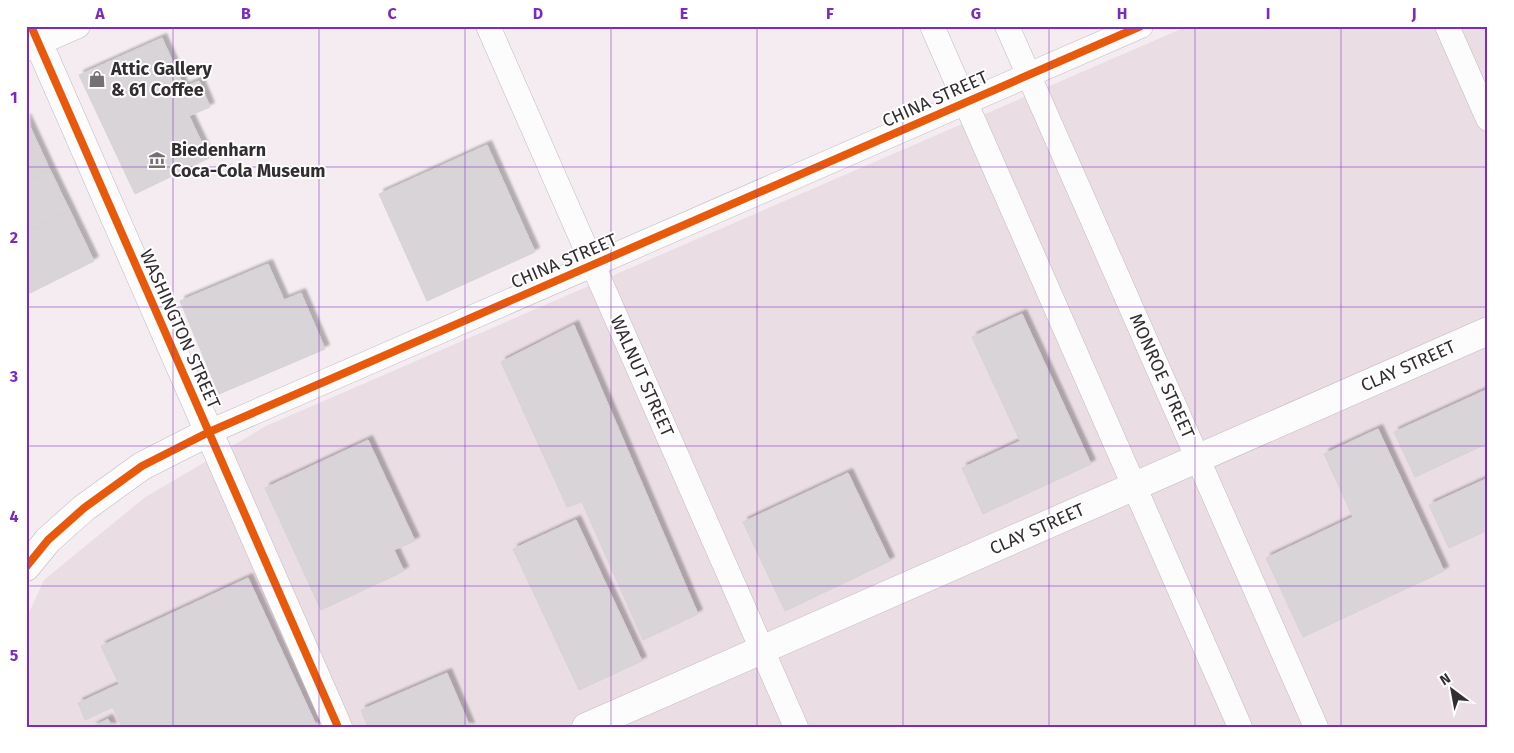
<svg xmlns="http://www.w3.org/2000/svg" width="1514" height="753" font-family="'Fira Sans',sans-serif">
	<defs>
		<filter id="shadow"><feDropShadow dx="4.5" dy="-4.5" stdDeviation="1" flood-color="#0004"/></filter>
	</defs>
	<rect width="100%" height="100%" fill="#f4ecf0"/>
	<path fill="#ebdde4" d="M1188,26H1488V727H26V619L44,580L144,498L266,426Z"/>
	<g fill="#d9d4d8" stroke="#d6d2d6" filter="url(#shadow)">
		<path d="M162,38L184,87L199,81L210,107L189,116L209,158L135,194L79,75Z"/>
		<path d="M26,118L50,170L26,181Z"/>
		<path d="M487,145L535,252L427,301L379,194Z"/>
		<path d="M50,170L70,211L26,232V181Z"/>
		<path d="M70,211L94,261L26,295V232Z"/>
		<path d="M268,264L284,300L301,293L325,349L219,394L180,301Z"/>
		<path d="M1022,314L1091,464L983,514L962,468L1020,441L972,337Z"/>
		<path d="M574,325L698,614L643,640L582,502L567,507L501,362Z"/>
		<path d="M1488,389V443L1415,477L1394,432Z"/>
		<path d="M1378,429L1444,571L1303,637L1266,558L1353,517L1324,454Z"/>
		<path d="M368,440L415,541L394,550L404,571L321,610L265,488Z"/>
		<path d="M848,473L890,561L785,611L743,522Z"/>
		<path d="M1488,478V530L1449,548L1429,505Z"/>
		<path d="M576,520L642,661L579,690L513,549Z"/>
		<path d="M248,578L317,727H122L113,707L85,720L78,703L119,684L101,646Z"/>
		<path d="M447,673L470,727H368L361,710Z"/>
		<path d="M108,719L112,727H92Z"/>
	</g>
	<g fill="none" stroke-linecap="round" stroke-linejoin="round">
		<g stroke="#c1bbbe" stroke-width="25">
			<g id="street">
				<path d="M488,26L796,727"/>
				<path d="M932,26L1240,727"/>
				<path d="M1007,26L1316,727"/>
				<path d="M1447,26L1488,119"/>
				<path d="M26,49L78,26"/>
				<path d="M209,432L1141,26"/>
			</g>
		</g>
		<g stroke="#c1bbbe" stroke-width="29">
			<g id="secondary">
				<path d="M31,26L338,727"/>
				<path d="M26,567L48,540L84,508L142,466L209,432"/>
			</g>
		</g>
		<g stroke="#c1bbbe" stroke-width="29">
			<path id="primary" d="M586,727L1488,331"/>
		</g>
		<use href="#street" stroke="#fdfcfd" stroke-width="24"/>
		<use href="#secondary" stroke="#fdfcfd" stroke-width="28"/>
		<use href="#primary" stroke="#fdfcfd" stroke-width="28"/>
		<g stroke="#fff" stroke-width="11">
			<g id="cycleway">
				<path d="M31,26L338,727"/>
				<path d="M26,567L48,540L84,508L142,466L209,432L1141,26"/>
			</g>
		</g>
		<use href="#cycleway" stroke="#e8590c" stroke-width="8"/>
	</g>
	<path fill="none" stroke="#7b2cbf" stroke-width="1" stroke-opacity="0.55" d="M173,26V727M319,26V727M465,26V727M611,26V727M757,26V727M903,26V727M1049,26V727M1195,26V727M1341,26V727M26,167H1488M26,307H1488M26,446H1488M26,586H1488"/>
	<defs>
		<g id="shop-bare" transform="scale(1.35)"><path d="M-5-2.5h2.3a2.7 3.5 0 0 1 5.4 0H5L5.5 6h-11ZM-1.5-2.5h3a1.5 2.3 0 0 0-3 0Z" fill="#767073" stroke="#fff" stroke-width="2.5" paint-order="stroke"/></g>
		<g id="museum-bare" transform="scale(1.35)"><path d="M0-6L6-3V-2H-6V-3ZM-5-1h2V3h-2ZM-1-1h2V3h-2ZM3-1h2V3H3ZM-6 4H6V6H-6Z" fill="#767073" stroke="#fff" stroke-width="2.5" paint-order="stroke"/></g>
	</defs>
	<g fill-rule="evenodd">
		<use href="#shop-bare" x="97" y="79"/>
		<use href="#museum-bare" x="157" y="160"/>
	</g>
	<g text-anchor="middle" stroke-width="4" stroke-linejoin="round" paint-order="stroke">
		<g font-size="18" font-weight="bold" fill="#322d30" stroke="#fff" text-anchor="start">
			<text x="111" y="75">Attic Gallery<tspan x="111" dy="21">&amp; 61 Coffee</tspan></text>
			<text x="171" y="156">Biedenharn<tspan x="171" dy="21">Coca-Cola Museum</tspan></text>
		</g>
		<g font-size="18" fill="#322d30" stroke="#fff">
			<text transform="translate(935 99) rotate(-24)" y="6">CHINA STREET</text>
			<text transform="translate(564 261) rotate(-23)" y="6">CHINA STREET</text>
			<text transform="translate(180 329) rotate(66)" y="6">WASHINGTON STREET</text>
			<text transform="translate(1408 366) rotate(-24)" y="6">CLAY STREET</text>
			<text transform="translate(642 376) rotate(66)" y="6">WALNUT STREET</text>
			<text transform="translate(1162 376) rotate(66)" y="6">MONROE STREET</text>
			<text transform="translate(1037 529) rotate(-24)" y="6">CLAY STREET</text>
		</g>
	</g>
	<rect width="1514" height="753" fill="none" stroke="#ffffff" stroke-width="55"/>
	<g transform="translate(1452 690) rotate(328)" stroke="#ffffff" stroke-width="4" paint-order="stroke">
	<path d="M0-4L9 19L0 12L-9 19Z" fill="#322d30"/>
	<text y="-8" font-size="14" font-weight="bold" text-anchor="middle" fill="#322d30">N</text>
	</g>
	<rect x="28" y="28" width="1458" height="698" fill="none" stroke="#7b2cbf" stroke-width="2"/>
	<g font-size="16" text-anchor="middle" font-weight="bold" fill="#7b2cbf">
		<text x="100" y="19">A</text>
		<text x="246" y="19">B</text>
		<text x="392" y="19">C</text>
		<text x="538" y="19">D</text>
		<text x="684" y="19">E</text>
		<text x="830" y="19">F</text>
		<text x="976" y="19">G</text>
		<text x="1122" y="19">H</text>
		<text x="1268" y="19">I</text>
		<text x="1414" y="19">J</text>
		<text x="14" y="103">1</text>
		<text x="14" y="243">2</text>
		<text x="14" y="382">3</text>
		<text x="14" y="522">4</text>
		<text x="14" y="661">5</text>
	</g>
</svg>
